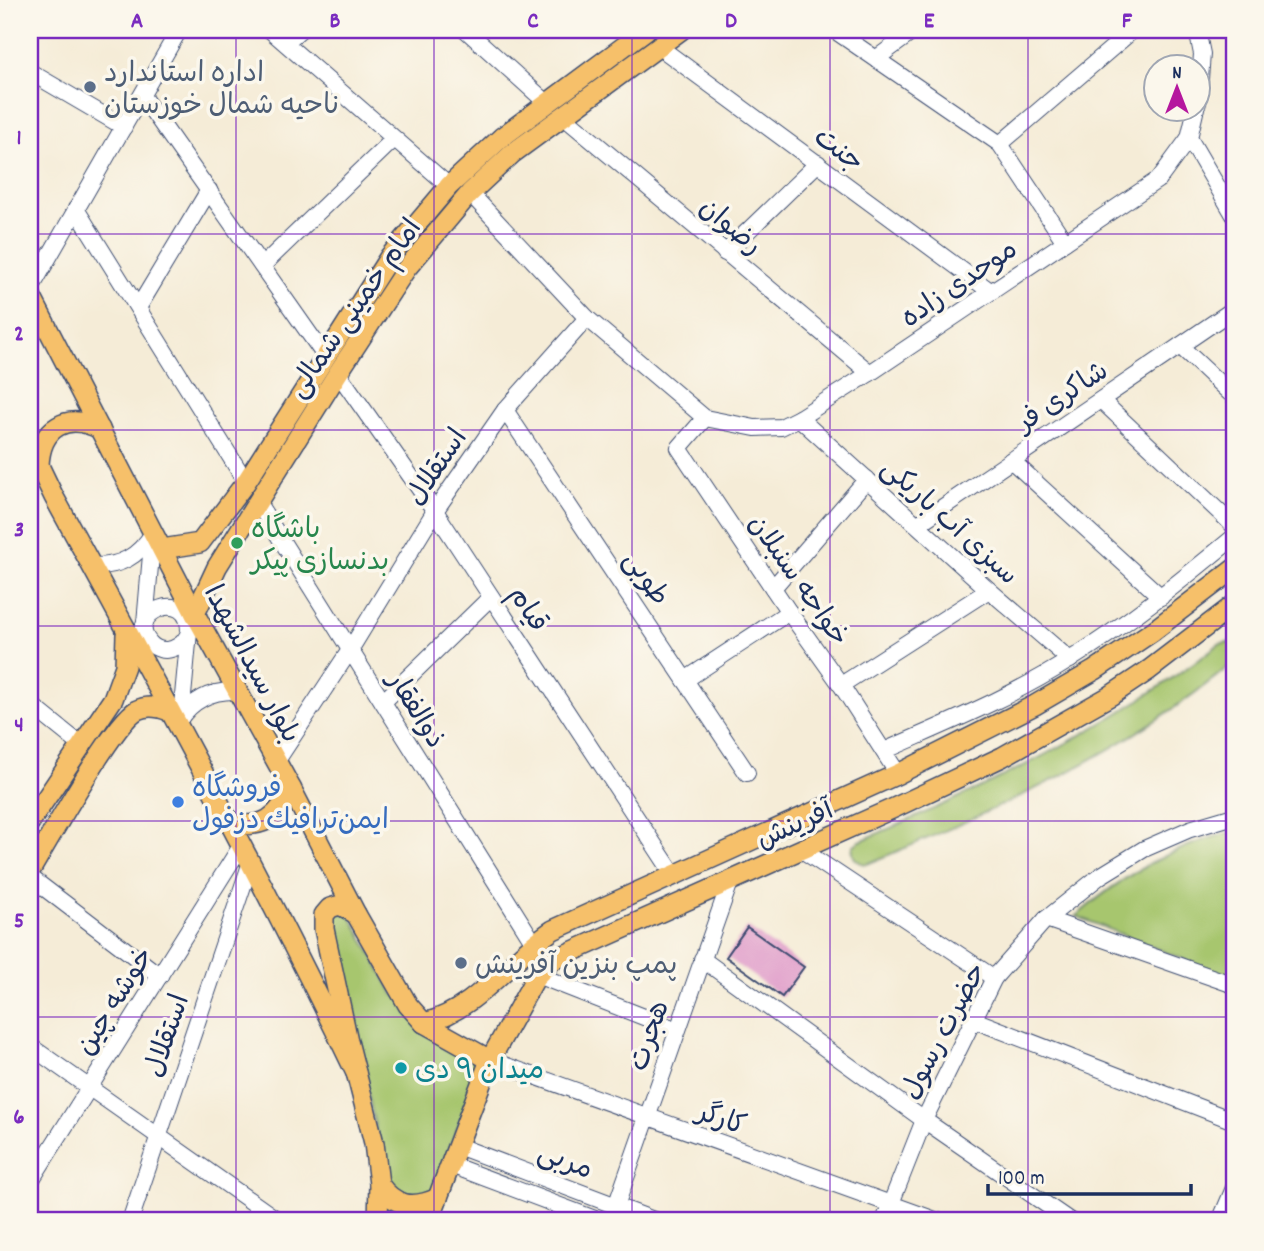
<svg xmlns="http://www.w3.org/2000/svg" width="1264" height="1251" font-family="Dekko,'Playpen Sans Arabic',sans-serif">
	<rect width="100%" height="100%" fill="#fbf7ec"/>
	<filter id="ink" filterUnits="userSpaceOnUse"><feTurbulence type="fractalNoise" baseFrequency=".0143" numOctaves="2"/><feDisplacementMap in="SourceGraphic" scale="14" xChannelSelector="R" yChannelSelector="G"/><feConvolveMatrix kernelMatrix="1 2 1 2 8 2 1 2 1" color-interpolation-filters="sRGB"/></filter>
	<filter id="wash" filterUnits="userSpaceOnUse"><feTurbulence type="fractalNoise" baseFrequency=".00686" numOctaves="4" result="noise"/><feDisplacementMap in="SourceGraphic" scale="28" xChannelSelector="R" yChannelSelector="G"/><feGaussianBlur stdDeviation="1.57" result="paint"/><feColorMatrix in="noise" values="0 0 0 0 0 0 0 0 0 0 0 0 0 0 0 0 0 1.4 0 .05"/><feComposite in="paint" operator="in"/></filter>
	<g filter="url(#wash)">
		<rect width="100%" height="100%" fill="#f5ecd7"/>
		<g fill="#a7c66e" stroke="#617a66" stroke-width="2">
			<path d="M1228,642L1234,645L1233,663C1126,753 995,811 867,864C856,863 851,857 853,846L858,842C986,788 1109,729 1219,644Z"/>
			<path d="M1234,831V980L1076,916C1126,873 1170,848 1234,831Z"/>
			<path d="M333,913H349L393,993L482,1062L434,1190C416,1201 404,1196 388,1185L329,918Z"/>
		</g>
		<g id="blocks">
			<path fill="#de96c7" d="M747,927L804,967L782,997L726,957Z"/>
		</g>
	</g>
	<g filter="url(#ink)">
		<use href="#blocks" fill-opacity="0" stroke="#3c4b70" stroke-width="2"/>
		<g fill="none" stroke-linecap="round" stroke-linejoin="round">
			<g stroke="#3c4b70" stroke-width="18">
				<g id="minor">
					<path d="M270,30L449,186"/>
					<path d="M466,30L547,103"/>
					<path d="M834,30L1000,144L1065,242"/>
					<path d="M1197,30L1202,54L1198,103"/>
					<path d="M286,42L300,30"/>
					<path d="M658,46L990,291"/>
					<path d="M877,58L915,30"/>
					<path d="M30,72L124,127"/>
					<path d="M142,96L325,356"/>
					<path d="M563,116L870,373"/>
					<path d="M1189,138L1234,215"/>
					<path d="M1000,144L1133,30"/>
					<path d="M470,193L587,318L705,418L755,428L781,427L799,418L870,373L1159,179L1189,138L1196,108"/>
					<path d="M76,209L246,482"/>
					<path d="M725,253L818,163"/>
					<path d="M262,266L394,139"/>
					<path d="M30,290L179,30"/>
					<path d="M138,308L209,190"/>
					<path d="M1180,346L1234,397"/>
					<path d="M338,373L435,511L674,875"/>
					<path d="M1101,400L1234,526"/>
					<path d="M505,410L747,773"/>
					<path d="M705,418L679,448L789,612L841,685L898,774"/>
					<path d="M799,418L989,590L1070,660"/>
					<path d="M1011,460L1161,597"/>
					<path d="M258,503L534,943"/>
					<path d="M918,524L1234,309"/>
					<path d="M92,566C120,567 138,557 153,533"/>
					<path d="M773,588L867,479"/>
					<path d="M145,623L153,532"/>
					<path d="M685,680L789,612"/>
					<path d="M841,685L989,590"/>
					<path d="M383,702L491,597"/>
					<path d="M30,704L81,745"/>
					<path d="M181,717L189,632C190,585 123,613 150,643C163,657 184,648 189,632"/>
					<path d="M179,720C193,699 212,690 237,691"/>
					<path d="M884,751C947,723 1012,697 1071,659C1129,623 1182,580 1234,537"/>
					<path d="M276,762L350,650L435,511L505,410L587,318"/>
					<path d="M802,850L994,978"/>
					<path d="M30,877L160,976"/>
					<path d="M1046,919L1234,985"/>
					<path d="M702,959L924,1120L1070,1221"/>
					<path d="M537,975L677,1030"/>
					<path d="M974,1020L1234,1121"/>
					<path d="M30,1046L279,1221"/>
					<path d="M490,1060L938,1221"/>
					<path d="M458,1146L656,1221"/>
					<path d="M451,1165L600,1221"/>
					<path d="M30,1182L241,846"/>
					<path d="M616,1206L730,882"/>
					<path d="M130,1221L250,865"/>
					<path d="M884,1221L924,1120L994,978L1046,919L1100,876L1144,849L1190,829L1234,816"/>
					<path d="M1220,1221L1234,1188"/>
				</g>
			</g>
			<g stroke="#3c4b70" stroke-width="22">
				<g id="major">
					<path d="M30,294L195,614L291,788L356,914L408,1005L424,1023L490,1060"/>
					<path d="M30,447L54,497C158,687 262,878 356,1073"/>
					<path d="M39,465C41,427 67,412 100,429"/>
					<path d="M162,549L200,543L246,482L390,256L449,186L502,137L646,30"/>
					<path d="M195,614L217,567L338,373L406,269L470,193L513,153L681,30"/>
					<path d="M30,822L113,699L125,666L126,634"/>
					<path d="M230,824C263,828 278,820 291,788"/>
					<path d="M30,871C48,841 113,723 137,710C147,705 159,707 169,711"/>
					<path d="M356,914L340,905L330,908L324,915V929L348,1041L374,1143L379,1184L378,1221"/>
					<path d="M424,1023C477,1010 509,959 553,930L898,774L1035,705L1095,670L1153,631L1234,569"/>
					<path d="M379,1184C395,1207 413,1209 438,1198"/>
					<path d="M429,1221L490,1060L537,975L553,960L894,808L1002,757L1110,696L1149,670L1234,605"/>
				</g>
			</g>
			<use href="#minor" stroke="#fff" stroke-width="16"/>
			<use href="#major" stroke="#f6c06b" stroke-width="19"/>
		</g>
	</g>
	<path fill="none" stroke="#7b2cbf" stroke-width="2" stroke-opacity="0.55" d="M236,30V1221M434,30V1221M632,30V1221M830,30V1221M1028,30V1221M30,234H1234M30,430H1234M30,626H1234M30,821H1234M30,1017H1234"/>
	<g fill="#5c6f8a" stroke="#fbf7ec" stroke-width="2.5">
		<circle cx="90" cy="87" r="7"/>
		<circle cx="461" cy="963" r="7"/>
	</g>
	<circle fill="#2e9e5b" stroke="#fbf7ec" stroke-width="2.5" cx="237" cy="543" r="7"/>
	<circle fill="#3f7fe0" stroke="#fbf7ec" stroke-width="2.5" cx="178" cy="802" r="7"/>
	<circle fill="#0f9aa8" stroke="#fbf7ec" stroke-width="2.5" cx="401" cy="1068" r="7"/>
	<g text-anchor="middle" stroke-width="7" stroke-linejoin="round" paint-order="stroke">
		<g font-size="28" fill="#4e5e75" stroke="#fbf7ec" text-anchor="start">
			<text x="104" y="81">اداره استاندارد<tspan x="104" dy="32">ناحیه شمال خوزستان</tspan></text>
			<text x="475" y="973">پمپ بنزین آفرینش</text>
		</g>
		<g font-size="28" fill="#1b2f5e" stroke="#fbf7ec">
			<text transform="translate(840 148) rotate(37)" y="10">جنت</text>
			<text transform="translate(732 225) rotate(40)" y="10">رضوان</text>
			<text transform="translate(958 282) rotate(-34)" y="10">موحدی زاده</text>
			<text transform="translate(353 307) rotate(-55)" y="10">امام خمینی شمالی</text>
			<text transform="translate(1061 395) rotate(-34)" y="10">شاکری فر</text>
			<text transform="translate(435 466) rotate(-56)" y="10">استقلال</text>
			<text transform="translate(951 520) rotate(42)" y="10">سبزی آب باریکی</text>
			<text transform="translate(648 577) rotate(56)" y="10">طوبی</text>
			<text transform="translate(800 579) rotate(55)" y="10">خواجه سنبلان</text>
			<text transform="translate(530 608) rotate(57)" y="10">قیام</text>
			<text transform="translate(254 663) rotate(62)" y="10">بلوار سیدالشهدا</text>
			<text transform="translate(418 709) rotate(58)" y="10">ذوالفقار</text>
			<text transform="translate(794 823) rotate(-24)" y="10">آفرینش</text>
			<text transform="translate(113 1000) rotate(-58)" y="10">خوشه چین</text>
			<text transform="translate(942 1030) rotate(-62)" y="10">حضرت رسول</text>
			<text transform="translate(165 1035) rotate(-71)" y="10">استقلال</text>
			<text transform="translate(647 1035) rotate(-71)" y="10">هجرت</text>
			<text transform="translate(722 1117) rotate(19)" y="10">کارگر</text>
			<text transform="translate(566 1159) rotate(21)" y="10">مربی</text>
		</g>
		<g font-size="28" fill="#27864d" stroke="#fbf7ec" text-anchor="start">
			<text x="251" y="537">باشگاه<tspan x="251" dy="32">بدنسازی پیکر</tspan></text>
		</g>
		<g font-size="28" fill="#366cbe" stroke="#fbf7ec" text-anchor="start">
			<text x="192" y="796">فروشگاه<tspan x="192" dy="32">ايمن‌ترافيك دزفول</tspan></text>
		</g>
		<g font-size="28" fill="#0d838f" stroke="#fbf7ec" text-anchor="start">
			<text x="415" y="1078">میدان ۹ دی</text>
		</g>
	</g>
	<rect width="1264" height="1251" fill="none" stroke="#fbf7ec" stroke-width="77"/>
	<g transform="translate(1177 88)"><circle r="33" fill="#fbf7ec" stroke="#a1a7b3" stroke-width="2"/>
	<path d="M0-5L12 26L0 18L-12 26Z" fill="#b5179e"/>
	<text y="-10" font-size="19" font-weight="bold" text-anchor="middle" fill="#1b2f5e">N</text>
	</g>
	<path d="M988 1184v10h203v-10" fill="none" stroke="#1b2f5e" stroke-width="3.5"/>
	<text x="998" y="1184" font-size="21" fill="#1b2f5e" stroke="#fbf7ec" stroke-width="5" paint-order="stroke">100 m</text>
	<rect x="38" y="38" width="1188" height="1174" fill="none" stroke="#7b2cbf" stroke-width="2.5"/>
	<g font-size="23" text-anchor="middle" font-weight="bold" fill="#7b2cbf">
		<text x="137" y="27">A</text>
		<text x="335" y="27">B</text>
		<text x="533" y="27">C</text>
		<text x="731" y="27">D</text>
		<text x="929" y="27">E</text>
		<text x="1127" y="27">F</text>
		<text x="19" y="144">1</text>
		<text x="19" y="340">2</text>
		<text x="19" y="536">3</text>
		<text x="19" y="731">4</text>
		<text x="19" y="927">5</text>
		<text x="19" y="1123">6</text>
	</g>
</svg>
